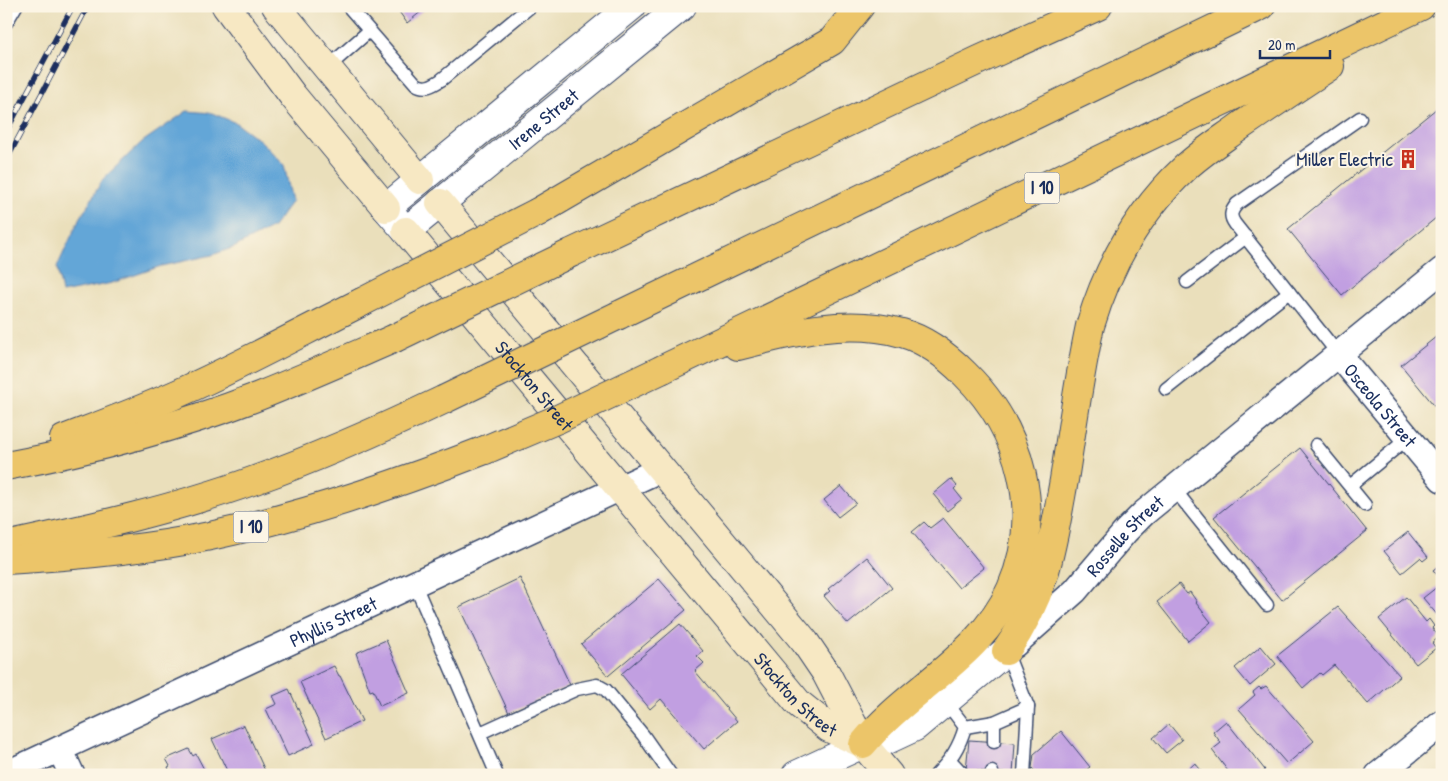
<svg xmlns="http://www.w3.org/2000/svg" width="1448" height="781" font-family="'Patrick Hand',sans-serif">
	<rect width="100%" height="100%" fill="#fcf5e5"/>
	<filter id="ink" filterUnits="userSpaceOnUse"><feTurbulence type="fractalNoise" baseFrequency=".02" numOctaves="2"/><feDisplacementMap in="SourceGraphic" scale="10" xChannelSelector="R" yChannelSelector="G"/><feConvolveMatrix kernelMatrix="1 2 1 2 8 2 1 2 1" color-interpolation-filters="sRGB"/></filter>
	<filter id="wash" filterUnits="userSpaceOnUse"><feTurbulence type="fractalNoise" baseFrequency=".0096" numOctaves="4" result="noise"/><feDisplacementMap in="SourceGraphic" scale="20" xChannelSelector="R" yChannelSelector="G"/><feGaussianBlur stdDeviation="1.12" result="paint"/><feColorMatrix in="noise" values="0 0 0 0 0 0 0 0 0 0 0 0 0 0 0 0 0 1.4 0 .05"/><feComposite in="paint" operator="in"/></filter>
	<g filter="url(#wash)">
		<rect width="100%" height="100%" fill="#eadfbb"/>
		<path fill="#63a6d7" stroke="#3f6a9a" d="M187,111L212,113L236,123L261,141L284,165L292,201L273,227L235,247L212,255L161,266L112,283L62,293L57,267L77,224L103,179L142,142Z"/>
		<g id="blocks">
			<g fill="#c19fe1">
				<path d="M395,6H428L407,23Z"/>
				<path d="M1442,104V213L1342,295L1288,229Z"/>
				<path d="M1442,332V415L1401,365Z"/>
				<path d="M1300,448L1367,531L1282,600L1214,517Z"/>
				<path d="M951,479L957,486L954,489L962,499L947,511L933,494Z"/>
				<path d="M841,486L856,503L838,517L824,500Z"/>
				<path d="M943,518L984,568L959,588L912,532L924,522L930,528Z"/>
				<path d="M1408,532L1428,557L1423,561L1420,558L1402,573L1384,551Z"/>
				<path d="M867,557L892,588L848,624L824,596L830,591L828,589Z"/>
				<path d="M1442,563V581L1433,570Z"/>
				<path d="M520,578L570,685L509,713L459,607Z"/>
				<path d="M659,579L686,610L608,676L581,644Z"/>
				<path d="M1442,583V614L1439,617L1423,598Z"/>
				<path d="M1179,584L1187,594L1190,592L1197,602L1196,603L1211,622L1188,641L1157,602Z"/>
				<path d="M1406,597L1426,622L1429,619L1434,626L1432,628L1439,637L1432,643L1436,648L1416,664L1379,619Z"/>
				<path d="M1338,607L1400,676L1368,704L1334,665L1322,675L1320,673L1303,688L1277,656Z"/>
				<path d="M680,624L703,651L697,656L704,663L695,671L737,721L704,749L661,699L650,709L621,674Z"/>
				<path d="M386,640L409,693L380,706L373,690L370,691L356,653Z"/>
				<path d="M1261,646L1276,664L1250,686L1235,668Z"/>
				<path d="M334,666L339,676H340L362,721L326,738L300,682Z"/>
				<path d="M1266,686L1314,741L1287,764L1239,709L1255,695L1253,692L1259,687L1261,689Z"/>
				<path d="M289,689L314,744L288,756L266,709L277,704L273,696Z"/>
				<path d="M1226,721L1265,770L1261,774L1262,775H1231L1212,750L1221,743L1213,732Z"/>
				<path d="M1169,724L1182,740L1166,753L1153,738Z"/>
				<path d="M244,725L266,773L261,775H229L212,739Z"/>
				<path d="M1061,731L1090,767L1080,775H1038L1032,768L1034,754Z"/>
				<path d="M969,740L1015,743L1013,774L966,770Z"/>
				<path d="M189,749L193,756L196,754L207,775H171L168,767L170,766L166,759Z"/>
				<path d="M1195,763L1205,775H1182Z"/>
			</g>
		</g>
	</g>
	<g filter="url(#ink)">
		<use href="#blocks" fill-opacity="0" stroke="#3a496c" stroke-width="1"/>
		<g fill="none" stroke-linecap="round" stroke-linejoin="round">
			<g stroke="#3a496c" stroke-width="15">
				<g id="service">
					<path d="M348,6L416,84C425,90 433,85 441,80L531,6"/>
					<path d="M6,23L16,6"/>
					<path d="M327,68L369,31"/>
					<path d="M1187,282L1246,237"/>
					<path d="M1339,355L1235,224C1229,216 1231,211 1237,204L1360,118"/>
					<path d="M1166,389L1289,292"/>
					<path d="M1316,445L1365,505"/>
					<path d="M1350,486L1408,438"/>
					<path d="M1174,489L1267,605"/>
					<path d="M415,585L497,775"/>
					<path d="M1006,651L1028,707L1024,775"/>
					<path d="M994,722V742"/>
					<path d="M965,727L994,722L1028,707"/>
					<path d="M480,733L577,689L597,685L606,690L643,735L671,775"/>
					<path d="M950,760L964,775"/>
					<path d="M936,775C951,759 959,748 965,727L946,702"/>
					<path d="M991,775L992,772"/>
				</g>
			</g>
			<g stroke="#3a496c" stroke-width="28">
				<g id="minor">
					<path id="s1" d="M1339,355L1442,479"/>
					<path id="s2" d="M1014,645L1075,591L1126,531L1144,513L1442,270"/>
					<path d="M60,749L72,775"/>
					<path id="s3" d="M6,774L661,469"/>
					<path d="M1378,775L1442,723"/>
				</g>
			</g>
			<g stroke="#3a496c" stroke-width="30">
				<g id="tertiary">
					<path id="s4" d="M632,6L386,208L406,231L682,6"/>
					<path d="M796,775L863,744L885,741L915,727L1006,651"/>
				</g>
			</g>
			<g stroke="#3a496c" stroke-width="30">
				<g id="secondary">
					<path d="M226,6L293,96L386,208"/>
					<path d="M276,6L420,180"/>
					<path d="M440,203L805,642L826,673L863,744L889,775"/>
					<path id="s5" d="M406,231L799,704L829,728L863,744"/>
				</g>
			</g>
			<g stroke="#3a496c" stroke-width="30">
				<g id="motorway">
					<path d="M538,212L832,41L860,6"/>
					<path d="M571,253L979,60L1098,6"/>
					<path d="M619,315L1261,6"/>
					<path d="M738,346C791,332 848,318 902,333C927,340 947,356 965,374C1022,430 1044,514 1011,589C981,657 908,689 863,744"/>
					<path d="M663,369L1421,6"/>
					<path d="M64,439C106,423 147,408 188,389C247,362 304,331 362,302"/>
					<path d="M6,466C92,450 178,427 259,396C304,378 349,358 393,339"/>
					<path d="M6,546C90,528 175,509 255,480C319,457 382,429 443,400"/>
					<path d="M6,560C74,556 143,550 210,536C304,516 395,485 485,450"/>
					<path d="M1006,651C1046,594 1052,547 1064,480C1072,429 1079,377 1090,326C1108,266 1138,212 1185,168C1202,152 1223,139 1242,125C1271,105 1301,85 1330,66"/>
				</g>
			</g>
			<use href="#service" stroke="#fff" stroke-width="12"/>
			<use href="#minor" stroke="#fff" stroke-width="25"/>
			<use href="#tertiary" stroke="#fff" stroke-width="28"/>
			<use href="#secondary" stroke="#f7e8c3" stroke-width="28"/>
			<use href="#motorway" stroke="#ecc569" stroke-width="28"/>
			<g stroke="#1b2f5e" stroke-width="5.5">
				<g id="rail">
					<path d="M6,132L73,6"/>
					<path d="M6,161L88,6"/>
				</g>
			</g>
			<use href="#rail" stroke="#fcf5e5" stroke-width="4" stroke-dasharray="11" stroke-linecap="butt"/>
			<g stroke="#3a496c" stroke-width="30" stroke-linecap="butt">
				<g id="motorway-bridge">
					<path d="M362,302L538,212"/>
					<path d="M393,339L571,253"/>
					<path d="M443,400L619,315"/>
					<path d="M485,450L558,419L663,369"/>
				</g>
			</g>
			<use href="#motorway-bridge" stroke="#ecc569" stroke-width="28"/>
		</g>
	</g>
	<defs>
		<g id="building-bare" transform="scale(1.5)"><path d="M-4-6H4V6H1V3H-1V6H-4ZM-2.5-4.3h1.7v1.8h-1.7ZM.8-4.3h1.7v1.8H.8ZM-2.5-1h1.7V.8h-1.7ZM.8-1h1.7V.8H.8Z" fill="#c8321e" stroke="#fcf5e5" stroke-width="2.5" paint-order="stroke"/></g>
	</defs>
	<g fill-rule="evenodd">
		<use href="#building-bare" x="1408" y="159"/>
	</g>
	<g text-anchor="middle" stroke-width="4" stroke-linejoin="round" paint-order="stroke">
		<g fill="#fcf5e5" stroke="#5e6a86" stroke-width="1">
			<rect x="1024.5" y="172.5" width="35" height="31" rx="4"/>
			<rect x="233.5" y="511.5" width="35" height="31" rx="4"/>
		</g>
		<g font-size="18" font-weight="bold" fill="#1b2f5e">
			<text x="1042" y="194">I 10</text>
			<text x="251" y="533">I 10</text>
		</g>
		<g font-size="19" fill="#1b2f5e" stroke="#fcf5e5">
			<text dy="7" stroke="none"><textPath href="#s4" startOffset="526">Irene Street</textPath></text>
			<text dy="7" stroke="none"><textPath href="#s5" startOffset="201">Stockton Street</textPath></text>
			<text dy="7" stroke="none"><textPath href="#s1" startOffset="65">Osceola Street</textPath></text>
			<text dy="7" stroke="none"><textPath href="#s2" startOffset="156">Rosselle Street</textPath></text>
			<text dy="7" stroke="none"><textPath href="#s3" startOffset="361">Phyllis Street</textPath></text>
			<text dy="7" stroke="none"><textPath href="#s5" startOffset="606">Stockton Street</textPath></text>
		</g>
		<g font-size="19" fill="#1b2f5e" stroke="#fcf5e5" text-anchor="end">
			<text x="1393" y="166">Miller Electric</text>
		</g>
	</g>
	<rect width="1448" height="781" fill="none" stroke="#fcf5e5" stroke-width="25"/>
	<path d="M1260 50v8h70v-8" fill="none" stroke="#1b2f5e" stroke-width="2.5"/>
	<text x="1268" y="50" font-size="15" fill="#1b2f5e" stroke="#fcf5e5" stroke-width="4" paint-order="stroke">20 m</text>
</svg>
